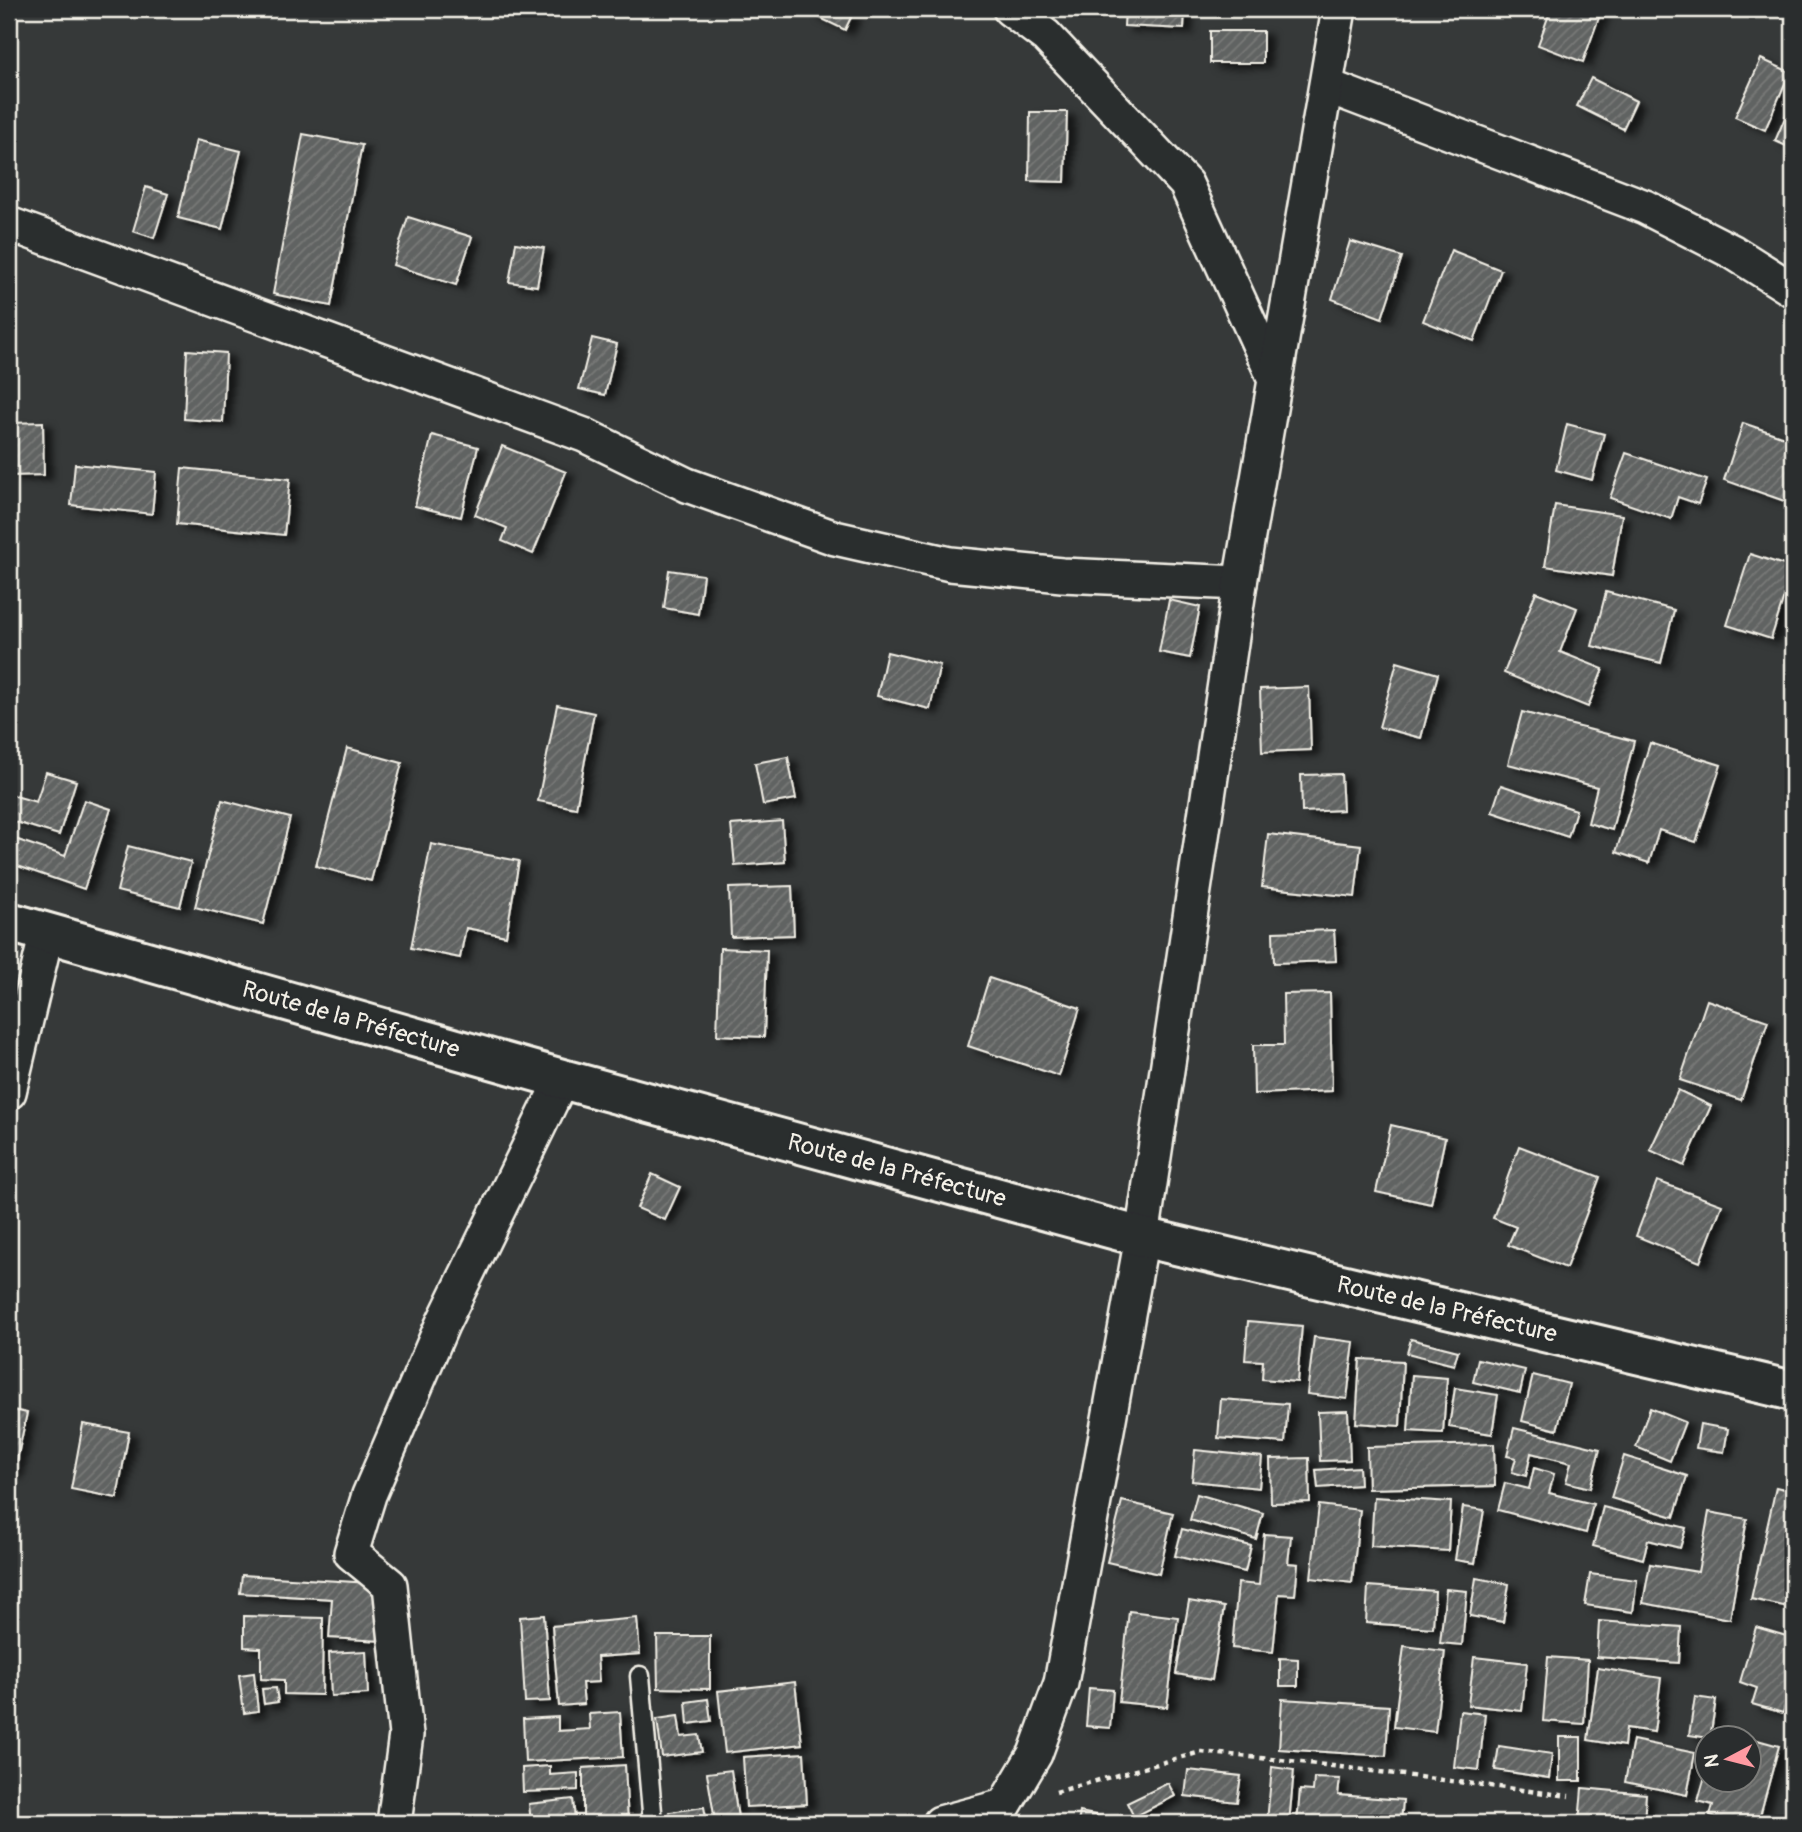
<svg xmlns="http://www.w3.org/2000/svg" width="1802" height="1832" font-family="Pangolin,sans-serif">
	<defs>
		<pattern id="building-hatch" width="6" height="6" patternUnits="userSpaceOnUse" patternTransform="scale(1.75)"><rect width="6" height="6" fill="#616362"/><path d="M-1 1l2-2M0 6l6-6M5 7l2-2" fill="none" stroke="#787a78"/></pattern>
		<filter id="shadow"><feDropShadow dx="8" dy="4.5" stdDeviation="3.5" flood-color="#0009"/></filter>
	</defs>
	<rect width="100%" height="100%" fill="#363939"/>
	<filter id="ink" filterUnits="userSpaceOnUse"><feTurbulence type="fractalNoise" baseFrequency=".0143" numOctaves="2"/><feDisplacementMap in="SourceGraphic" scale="14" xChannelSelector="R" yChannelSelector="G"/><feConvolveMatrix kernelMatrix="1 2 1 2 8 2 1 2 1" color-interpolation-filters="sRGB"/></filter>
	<g filter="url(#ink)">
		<g fill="url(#building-hatch)" stroke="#f4f1e8" stroke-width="2" filter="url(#shadow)">
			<path d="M815,9H855L845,30L812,14Z"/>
			<path d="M1125,9H1185L1184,29L1124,26Z"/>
			<path d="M1551,9H1602L1583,62L1538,45Z"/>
			<rect x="1210" y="31" width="53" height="32"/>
			<path d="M1761,59L1790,72L1765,130L1735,117Z"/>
			<path d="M1591,78L1636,101L1623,129L1577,106Z"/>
			<path d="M1793,99V149L1775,141Z"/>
			<path d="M1030,112H1067L1065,182L1029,181Z"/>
			<path d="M303,134L362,145L331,306L273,294Z"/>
			<path d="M196,140L241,151L222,229L178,218Z"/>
			<path d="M146,187L168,194L154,238L133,231Z"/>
			<path d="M408,217L472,237L456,285L393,265Z"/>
			<path d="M1350,241L1402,257L1382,318L1332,299Z"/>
			<path d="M516,243L544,248L537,286L509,282Z"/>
			<path d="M1451,250L1501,270L1474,341L1423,321Z"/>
			<path d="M592,338L617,344L605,395L579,389Z"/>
			<path d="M187,350L226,353L223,422L184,419Z"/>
			<path d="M43,422L44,475L9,476V423Z"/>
			<path d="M1743,423L1793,440V504L1724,480Z"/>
			<path d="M1567,424L1604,434L1592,480L1556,470Z"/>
			<path d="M432,435L478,447L461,517L415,506Z"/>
			<path d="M502,446L566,472L533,554L502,541L507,528L475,515Z"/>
			<path d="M1626,453L1707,480L1698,504L1678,497L1671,519L1610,498Z"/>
			<path d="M75,464L156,472L152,514L71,505Z"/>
			<path d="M182,468L290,479L284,535L177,524Z"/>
			<path d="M1555,505L1622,515L1612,576L1545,566Z"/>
			<path d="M1750,554L1793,568L1771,639L1727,625Z"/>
			<path d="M669,570L703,575L698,614L664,608Z"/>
			<path d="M1536,592L1577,608L1560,652L1603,669L1588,707L1504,673Z"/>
			<path d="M1606,592L1674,610L1661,663L1592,646Z"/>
			<path d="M1169,600L1200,607L1190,658L1159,652Z"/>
			<path d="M887,652L940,665L930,709L877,696Z"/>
			<path d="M1397,662L1438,674L1421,738L1379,727Z"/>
			<path d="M1309,687L1311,750L1262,752L1260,689Z"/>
			<path d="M557,705L594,713L576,808L538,801Z"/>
			<path d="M1522,712L1634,741L1612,830L1588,823L1597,787L1508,764Z"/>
			<path d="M1650,743L1721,765L1696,842L1659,830L1649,863L1616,852Z"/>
			<path d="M347,748L402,763L371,881L316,866Z"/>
			<path d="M788,757L796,799L763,805L755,763Z"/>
			<path d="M46,772L76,781L59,835L9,820V806L12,795L36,802Z"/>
			<path d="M1341,774L1343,810L1302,812L1301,775Z"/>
			<path d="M1501,785L1576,810L1568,837L1492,812Z"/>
			<path d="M84,800L111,809L84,889L9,863V837L65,856Z"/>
			<path d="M222,800L290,818L263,924L195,907Z"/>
			<path d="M782,821L785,862L735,866L731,825Z"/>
			<path d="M1268,834L1361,845L1355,897L1262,887Z"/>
			<path d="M431,844L519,861L506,936L466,928L460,958L411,948Z"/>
			<path d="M128,846L191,862L180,907L117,891Z"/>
			<path d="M792,886L794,935L731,937L729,888Z"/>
			<path d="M1334,930L1336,961L1274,963L1273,932Z"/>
			<path d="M720,948L767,950L764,1037L717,1035Z"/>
			<path d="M989,978L1080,1008L1059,1076L968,1046Z"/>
			<path d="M1330,993L1332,1091L1254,1094L1253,1045H1284L1283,994Z"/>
			<path d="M1707,1000L1768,1021L1741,1100L1680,1080Z"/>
			<path d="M1678,1090L1711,1106L1684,1166L1650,1150Z"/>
			<path d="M1391,1125L1445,1138L1431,1204L1376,1192Z"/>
			<path d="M1519,1146L1600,1177L1566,1268L1508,1245L1516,1227L1493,1218Z"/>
			<path d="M652,1174L680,1187L665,1220L637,1208Z"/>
			<path d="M1657,1181L1722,1205L1700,1262L1636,1236Z"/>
			<path d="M1248,1321L1302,1326L1297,1382L1262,1379L1263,1361L1245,1360Z"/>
			<path d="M1314,1337L1354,1342L1347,1399L1307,1394Z"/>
			<path d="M1411,1339L1458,1351L1454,1365L1407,1353Z"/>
			<path d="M1360,1359L1403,1361L1400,1426L1356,1423Z"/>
			<path d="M1478,1359L1525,1370L1520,1393L1473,1382Z"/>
			<path d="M1412,1375L1447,1378L1443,1433L1408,1431Z"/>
			<path d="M1533,1375L1569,1384L1557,1430L1522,1421Z"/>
			<path d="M1455,1388L1498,1395L1492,1434L1449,1427Z"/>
			<path d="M1221,1399L1288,1404L1285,1443L1218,1438Z"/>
			<path d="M1650,1408L1685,1422L1670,1461L1636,1447Z"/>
			<path d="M9,1409L27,1413L14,1474L9,1472Z"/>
			<path d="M1348,1411L1350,1460L1320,1461L1318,1412Z"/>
			<path d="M83,1424L129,1432L117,1498L71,1489Z"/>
			<path d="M1700,1424L1728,1429L1724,1452L1696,1448Z"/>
			<path d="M1514,1428L1600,1449L1590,1488L1566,1482L1571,1463L1531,1453L1526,1476L1512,1472L1516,1458L1507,1456Z"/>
			<path d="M1494,1444L1495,1486L1368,1489L1367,1447Z"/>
			<path d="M1195,1450L1262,1457L1259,1488L1192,1481Z"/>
			<path d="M1624,1456L1687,1476L1674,1517L1611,1498Z"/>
			<path d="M1309,1458L1310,1502L1271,1503L1270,1459Z"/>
			<path d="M1359,1467L1360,1485L1318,1488L1316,1470Z"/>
			<path d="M1534,1468L1554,1474L1549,1493L1593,1504L1586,1533L1498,1510L1505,1483L1529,1489Z"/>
			<path d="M1776,1487L1793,1491V1608L1751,1599Z"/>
			<path d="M1197,1494L1263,1513L1256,1539L1190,1520Z"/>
			<path d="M1374,1497L1451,1502L1448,1551L1371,1546Z"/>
			<path d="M1122,1501L1173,1513L1159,1574L1107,1562Z"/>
			<path d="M1319,1505L1360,1510L1352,1583L1311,1578Z"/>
			<path d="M1463,1507L1484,1510L1475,1563L1455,1560Z"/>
			<path d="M1603,1507L1686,1528L1680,1548L1648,1540L1643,1559L1593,1546Z"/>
			<path d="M1709,1512L1747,1519L1730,1619L1643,1603L1650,1564L1698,1572Z"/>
			<path d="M1182,1529L1251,1546L1245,1572L1175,1556Z"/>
			<path d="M1264,1534L1291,1536L1288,1563L1298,1564L1295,1595L1279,1594L1273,1652L1232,1648L1238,1583L1259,1585Z"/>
			<path d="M1590,1574L1637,1580L1633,1612L1585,1605Z"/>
			<path d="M242,1575L386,1584L383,1641L329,1638L332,1599L240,1593Z"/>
			<path d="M1476,1578L1509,1584L1503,1622L1470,1616Z"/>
			<path d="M1368,1586L1435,1591L1433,1628L1366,1623Z"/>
			<path d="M1446,1589L1467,1591L1462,1645L1440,1643Z"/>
			<path d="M1189,1601L1224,1607L1212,1680L1176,1674Z"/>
			<path d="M1129,1611L1178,1617L1167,1707L1119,1702Z"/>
			<path d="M544,1615L550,1701L525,1702L520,1617Z"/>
			<path d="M244,1616L323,1618L322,1695L284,1694V1680L261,1679V1648L244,1647Z"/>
			<path d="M637,1618L640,1654L597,1657L599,1682L582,1683L584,1704L559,1706L552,1626Z"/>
			<path d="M1599,1621L1681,1627L1679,1663L1597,1657Z"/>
			<path d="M1756,1627L1793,1638V1676L1783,1713L1752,1704L1757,1688L1740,1682Z"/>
			<path d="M657,1636H710V1689L658,1688Z"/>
			<path d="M1404,1646L1445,1651L1435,1732L1394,1727Z"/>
			<path d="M366,1651L368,1694L331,1696L329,1653Z"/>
			<path d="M1474,1657L1527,1663L1522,1711L1468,1705Z"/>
			<path d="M1548,1657L1588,1660L1584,1724L1543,1721Z"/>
			<path d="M1280,1658L1298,1659V1686H1280Z"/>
			<path d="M1598,1668L1661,1678L1654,1732L1626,1728L1624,1746L1588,1740Z"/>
			<path d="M254,1673L258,1711L244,1713L239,1675Z"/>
			<path d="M795,1682L802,1744L725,1753L718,1691Z"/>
			<path d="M276,1688L278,1702L264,1704L262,1689Z"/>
			<path d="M1089,1688L1113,1690L1110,1728L1086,1726Z"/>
			<path d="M1695,1697L1716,1700L1710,1738L1689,1735Z"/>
			<path d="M708,1699L711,1721L688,1724L686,1702Z"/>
			<path d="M1282,1699L1389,1706L1386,1756L1279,1749Z"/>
			<path d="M1460,1711L1485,1714L1479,1770L1454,1767Z"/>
			<path d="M620,1712L623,1757L525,1762L523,1719L558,1717V1731L590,1729L589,1714Z"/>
			<path d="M678,1716L681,1737L699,1735L702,1752L662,1757L657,1719Z"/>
			<path d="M1717,1729L1747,1738H1715Z"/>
			<rect x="1559" y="1737" width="22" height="44"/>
			<path d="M1750,1738L1779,1746L1758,1823H1735L1710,1816L1713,1805L1698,1801L1708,1766V1780H1750Z"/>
			<path d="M1633,1740L1695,1753L1687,1795L1625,1782Z"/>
			<path d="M1499,1746L1552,1754L1549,1778L1495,1770Z"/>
			<path d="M804,1753L807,1804L746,1807L743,1757Z"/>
			<path d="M625,1765L628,1823H583V1768Z"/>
			<path d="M550,1766V1775L578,1773V1790L523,1792L522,1768Z"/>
			<path d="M1272,1767L1294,1770L1289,1823L1267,1822Z"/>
			<path d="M731,1770L738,1818L715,1821L707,1773Z"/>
			<path d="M1188,1770L1241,1776L1237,1802L1185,1796Z"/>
			<path d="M1314,1778L1340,1779L1338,1795L1403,1800L1401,1823H1297L1300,1790L1313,1791Z"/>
			<path d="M1168,1783L1175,1796L1134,1817L1127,1803Z"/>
			<path d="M1582,1788L1646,1794L1644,1823H1579Z"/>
			<path d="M573,1799L575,1820L557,1823H531L529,1804Z"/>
			<path d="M704,1807L707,1823H671L670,1812Z"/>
			<path d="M1080,1812L1109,1818L1108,1823H1078Z"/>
			<path d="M1191,1817L1231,1823H1190Z"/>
		</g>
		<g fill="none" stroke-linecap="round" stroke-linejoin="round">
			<g stroke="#f4f1e8" stroke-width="23">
				<path id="lane" d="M640,1676L653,1823"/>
			</g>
			<g stroke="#f4f1e8" stroke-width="38">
				<g id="street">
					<path d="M1010,9L1046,36L1186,184L1274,377"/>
					<path d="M1327,86L1645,207L1733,252L1793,290"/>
					<path d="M9,224L584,435L687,485L835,538L950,564L1062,575L1240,583"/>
					<path d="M9,1092L47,932"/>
					<path d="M394,1823L406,1735L390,1585L351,1553L369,1495L442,1325L562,1079"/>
					<path d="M940,1823L1004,1806L1035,1754L1061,1683L1142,1237L1240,583L1339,9"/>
				</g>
			</g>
			<g stroke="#f4f1e8" stroke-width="44">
				<path id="secondary" d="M9,922L562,1079L1142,1237L1793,1391"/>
			</g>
			<path stroke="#f4f1e8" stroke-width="4.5" stroke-dasharray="5 5" stroke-linecap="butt" d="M1056,1792L1201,1752L1301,1762L1569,1796"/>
			<use href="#lane" stroke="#2a2d2e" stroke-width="18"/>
			<use href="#street" stroke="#2a2d2e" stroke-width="33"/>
			<use href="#secondary" stroke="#2a2d2e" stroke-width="38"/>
		</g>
	</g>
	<g text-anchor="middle" stroke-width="5" stroke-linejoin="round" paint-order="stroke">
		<g font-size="24" fill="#f4f1e8" stroke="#2a2d2e">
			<text transform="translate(351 1019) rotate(16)" y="8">Route de la Préfecture</text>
			<text transform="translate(897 1170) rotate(15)" y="8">Route de la Préfecture</text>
			<text transform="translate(1447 1309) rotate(13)" y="8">Route de la Préfecture</text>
		</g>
	</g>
	<rect width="1802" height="1832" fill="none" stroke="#2a2d2e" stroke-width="35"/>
	<rect x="18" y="18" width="1767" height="1797" fill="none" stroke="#f4f1e8" stroke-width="2.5" filter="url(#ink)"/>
	<g transform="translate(1728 1759) rotate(263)"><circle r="33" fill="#2a2d2e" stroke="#7b7b78" stroke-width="2"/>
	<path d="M0-5L12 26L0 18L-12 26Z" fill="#ff9aa2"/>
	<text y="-10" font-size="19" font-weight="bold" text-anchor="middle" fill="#f4f1e8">N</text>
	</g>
</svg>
